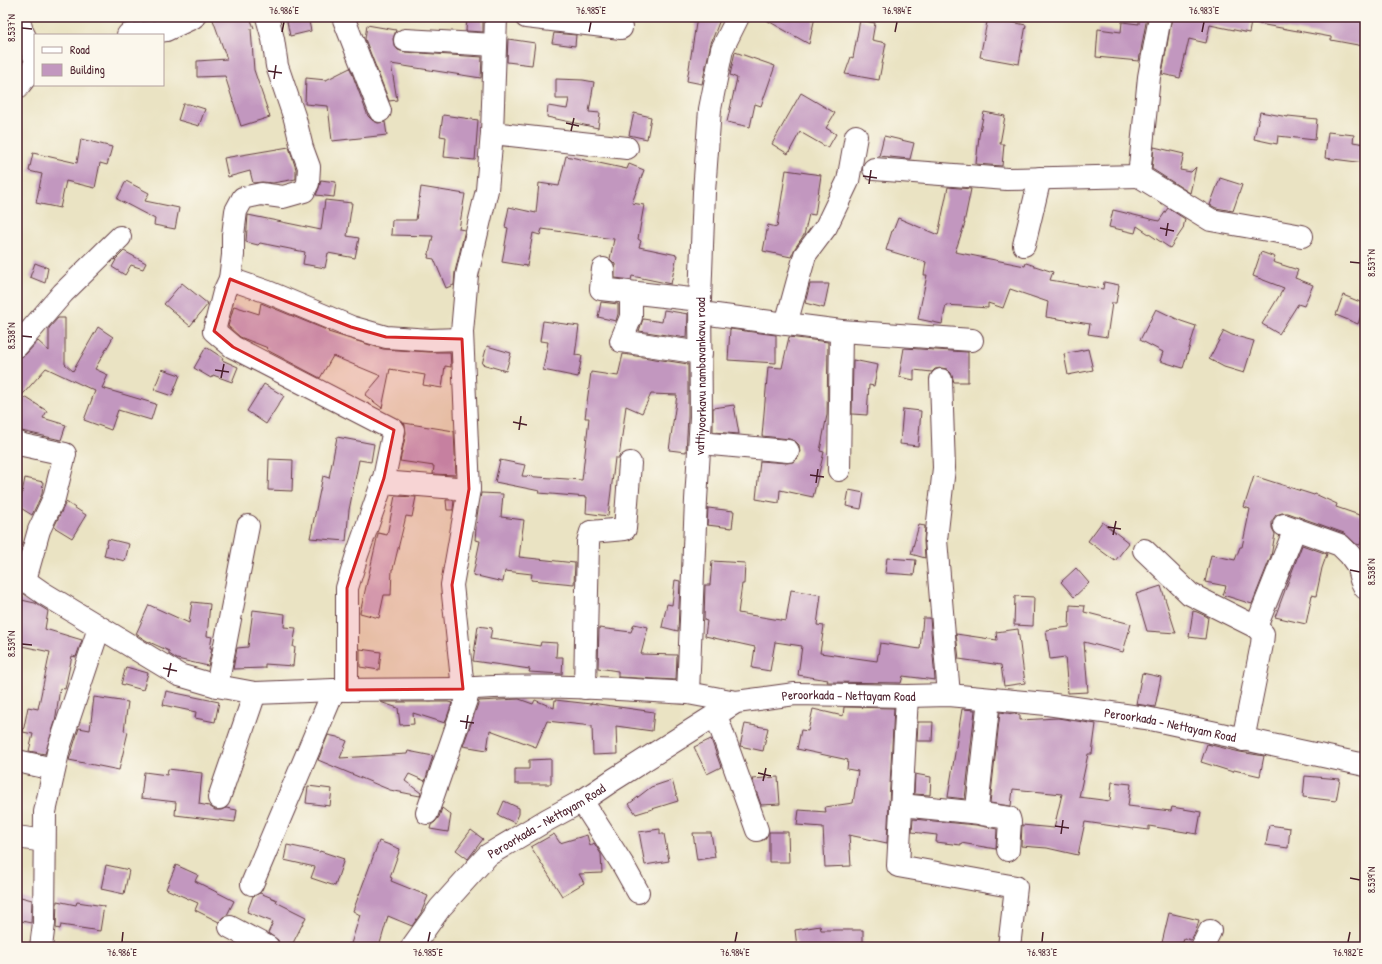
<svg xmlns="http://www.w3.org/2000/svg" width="1382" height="964" font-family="'Patrick Hand',sans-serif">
	<rect width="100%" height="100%" fill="#fbf7ec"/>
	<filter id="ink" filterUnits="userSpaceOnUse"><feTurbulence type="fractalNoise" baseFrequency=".025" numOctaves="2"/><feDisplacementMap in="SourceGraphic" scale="8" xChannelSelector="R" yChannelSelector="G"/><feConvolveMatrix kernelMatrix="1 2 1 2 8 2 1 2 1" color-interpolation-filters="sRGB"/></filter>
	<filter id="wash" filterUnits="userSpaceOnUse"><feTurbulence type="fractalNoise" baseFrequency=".012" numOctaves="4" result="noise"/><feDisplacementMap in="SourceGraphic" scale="16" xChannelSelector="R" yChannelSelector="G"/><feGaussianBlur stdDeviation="0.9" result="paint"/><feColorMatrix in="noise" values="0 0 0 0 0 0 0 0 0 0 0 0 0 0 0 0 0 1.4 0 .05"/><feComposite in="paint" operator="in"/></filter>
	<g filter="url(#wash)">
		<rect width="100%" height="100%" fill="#eae3c3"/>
		<g id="blocks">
			<g fill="#c297bf">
				<path d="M212,17H250L254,28L251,29L254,70L270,117L241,126L225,76L197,77V61L227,59Z"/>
				<path d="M286,17H308L311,31L290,36Z"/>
				<path d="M467,17H483V32L466,31Z"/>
				<path d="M697,17H721L711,43L702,84L687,81Z"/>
				<path d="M761,17H815L809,44Z"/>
				<path d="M988,17L1026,25L1019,64L980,57Z"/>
				<path d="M1139,17H1147L1139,61L1096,57L1098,29L1121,32L1122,22L1139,24Z"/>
				<path d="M1172,17H1252L1249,33L1210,25L1206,43L1189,39L1180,78L1162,74Z"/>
				<path d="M1260,17H1365V33L1363,46L1331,40V37L1259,24Z"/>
				<path d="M860,20L875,23L872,40L886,43L879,80L845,74L851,57L853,58Z"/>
				<path d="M367,25L396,30L393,39L394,45L398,50L404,52L482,57L481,78L391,64L397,100L389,101L365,39Z"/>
				<path d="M554,33L576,35L575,46L552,43Z"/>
				<path d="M508,39L535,43L532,65L507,62Z"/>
				<path d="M735,52L775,66L761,106L755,104L750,127L727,122L737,78L730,75Z"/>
				<path d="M350,68L368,116L372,120L378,123L385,122L387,135L332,141L328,106L305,104L306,78L326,80Z"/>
				<path d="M556,79L583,80L594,82L589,112L600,113L598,128L547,117L548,106L567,109L569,99H556Z"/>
				<path d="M801,93L835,113L826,128L836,134L828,148L800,132L788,154L772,144Z"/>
				<path d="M183,104H189L205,109L199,126L178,120Z"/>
				<path d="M984,112L1005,116L1000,144H1004L1002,166L976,164L979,136Z"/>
				<path d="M1260,112L1288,117V116L1317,119L1315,140L1278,136L1277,144L1254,139Z"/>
				<path d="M634,113L651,117L647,139L629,135Z"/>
				<path d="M443,115L478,120L475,160L444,157L446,137L440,136Z"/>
				<path d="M1328,132L1354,135L1353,142L1365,144V163L1325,158Z"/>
				<path d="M884,136L914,143L910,159L879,156Z"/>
				<path d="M81,139L112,147L107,165L100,163L95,188L66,181L60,208L36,203L42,174L29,171L33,153L77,163Z"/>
				<path d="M289,147L296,169V179L273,183L262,182L253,183L250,171L228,177L224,158Z"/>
				<path d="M1154,147L1184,154L1180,170L1191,172L1196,167L1190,193L1152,169Z"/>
				<path d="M566,156L627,169L629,164L644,170L632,203L644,205L638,239L641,241L639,247L677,255L671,284L632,276L631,280L615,278V264L610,259L614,239L542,229L540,235L533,233L527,266L502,262L508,228L505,227L509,207L536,213L539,183L559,186Z"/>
				<path d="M786,170L821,175L815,215L809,214L804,235L795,248L791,257L763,251L768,225L777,227Z"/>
				<path d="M1220,178L1242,185L1233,211L1216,208L1210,205Z"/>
				<path d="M321,180L336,182L334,197L316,195L319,188Z"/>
				<path d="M126,181L149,193L145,201L179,208L175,229L154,225L155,219L117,199Z"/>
				<path d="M421,187L465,194L459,229L465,230L455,272L454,285L446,288L434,259L428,258L433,236L391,235L392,220H416Z"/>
				<path d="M948,187L971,189L964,223H965L955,252L1025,266L1026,263L1053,272L1050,280L1103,289L1104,282L1119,285L1116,303H1112L1107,337L1088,334L1090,324L1046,317L1048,302L1010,289L1003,308L988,303V308L946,305L942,324L918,319L927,275H924L926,262L886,250L892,231H893L898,218L938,235Z"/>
				<path d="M325,200L352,203L347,236L359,238L355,258L328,253L325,268L303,264L305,252L260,243L258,245L246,242L248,215L321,230Z"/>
				<path d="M1168,208L1185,219L1183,229L1170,248L1137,226L1135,233L1109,227L1113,210L1159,221Z"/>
				<path d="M124,251L146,263L143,269L131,265L125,275L112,267L116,260H115Z"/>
				<path d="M1261,252L1275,257L1273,262L1298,270L1295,278L1313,285L1304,306L1298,304L1279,334L1262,324L1284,288L1253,276Z"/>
				<path d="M35,263L48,268L45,283L30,277Z"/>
				<path d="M182,283L208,304L190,326L164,304Z"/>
				<path d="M810,284H829L824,308L805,303Z"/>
				<path d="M1343,295L1365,304L1358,324L1336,315Z"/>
				<path d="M601,302L618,304V314L616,321L598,317Z"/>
				<path d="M261,303L329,331L328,332L383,349L429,352H450L451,367L445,366L442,388L423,385L425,375L390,369L382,408L365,395L381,376L333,356L320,378L267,350L268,348L240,337L228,326L234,306L259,314Z"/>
				<path d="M1156,309L1181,321L1196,326L1183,368L1160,361L1163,352L1140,340Z"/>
				<path d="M664,310L688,314L687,338L639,331L643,319L662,322Z"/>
				<path d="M58,318H65V364L73,371L98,327L113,337L95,369L108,375L102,388L156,404L151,420L118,410L111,430L84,420L95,391L46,368L17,401V359L26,354L38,341L49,351V328Z"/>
				<path d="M543,321L579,326L575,355L582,356L578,377L543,370L548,342L540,341Z"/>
				<path d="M730,329L776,335V363L728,360Z"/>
				<path d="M1224,331L1232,335L1254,341L1244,373L1224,367L1209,359Z"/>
				<path d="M789,337L828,342L827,415L820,451L824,452L813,497L780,490L779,503L756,499L760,461L787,463L793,462L798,458L800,453L799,445L795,441L789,439L762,436L768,367L782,368Z"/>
				<path d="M487,346L511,353L506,371L482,364Z"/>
				<path d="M206,347L223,358L222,360L238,367L232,382L213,375L211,378L194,368Z"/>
				<path d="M904,348L968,352V382H954L951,373L947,369L941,368L935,369L932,372L914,370V380L899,377Z"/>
				<path d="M1088,349L1093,370L1068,375L1064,354Z"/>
				<path d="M623,354L688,364V417L686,452L669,450L677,395L651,394L642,413L626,406L619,458H615L608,516L586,513L587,497L539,493L540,491L495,482L500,460L525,465L522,476L582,480L589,418H585L591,372L618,376Z"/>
				<path d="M853,360L878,365L874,386L869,385L867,415L852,414Z"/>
				<path d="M162,369L180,375L172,396L154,390Z"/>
				<path d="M264,384L284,396L266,424L247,411Z"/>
				<path d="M25,397L47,411L43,418L66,425L61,440L17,430V409Z"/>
				<path d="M734,405L739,434L713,432V408Z"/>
				<path d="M903,409L921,411L918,446L900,444Z"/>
				<path d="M404,423L454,431L456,475L433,474L434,466L400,461L406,433L405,425Z"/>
				<path d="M337,437L374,444L371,462L359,460L349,510L346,541L310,538L323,476L329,478Z"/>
				<path d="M269,459L293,460L292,491L268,490Z"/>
				<path d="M1254,476L1314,495L1315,494L1337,504L1336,507L1365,517V531L1360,545L1356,544L1344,533L1288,513H1282L1276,515L1272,521V528L1275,534L1271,556L1252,604L1223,595L1226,586L1205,582L1211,555L1235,560L1240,547H1242L1250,509L1244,507Z"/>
				<path d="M25,478L43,482L42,494L32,515L19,507Z"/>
				<path d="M849,490L864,493L861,509L846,506Z"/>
				<path d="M481,493L503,494L501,517L524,520L519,557L575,563L574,584L531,580L532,574L505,571L503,582L473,575L480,541L475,540L477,516Z"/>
				<path d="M395,496L416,497L412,517L406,516L393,569H392L391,595H384L379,618L360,613L378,534V533L387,535Z"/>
				<path d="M446,500H454L453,510H447Z"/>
				<path d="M66,502L86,515L72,538L54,527Z"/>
				<path d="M708,508L734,511L732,528L707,525Z"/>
				<path d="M1102,522L1129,543L1115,561L1088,541Z"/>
				<path d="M919,525L925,526L924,541L925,558L911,554Z"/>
				<path d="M108,539L129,544L125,561L104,556Z"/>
				<path d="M1302,545L1327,554L1322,568L1316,596L1312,595L1306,624L1275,617Z"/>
				<path d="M887,558L916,560L914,575L885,573Z"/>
				<path d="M712,561L745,563L744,584H742L738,613L786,621L791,590L821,595L817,625L824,626L820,653L877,661L880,643L920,649L923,618H930L935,680L903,676L901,683L827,682L828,680L798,675L802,646L775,642L770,671L752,668L755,647L705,636L707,621L704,620L705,585H710Z"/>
				<path d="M1076,568L1089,583L1074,597L1061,582Z"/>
				<path d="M675,580L680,581L678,631L662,627L667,604L672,605Z"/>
				<path d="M1161,586L1176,633L1147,631L1136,594Z"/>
				<path d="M1015,596L1034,597L1033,626L1014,625Z"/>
				<path d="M17,599L35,603L48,611L45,629L82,640L76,657L72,656L65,689L60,688L55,722L45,754L29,751L33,734L23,732L28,707L38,709L50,652L17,645Z"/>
				<path d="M192,602L210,604L207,636L212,637L210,648H212L208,666L177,659L169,654V651L147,641L136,634L149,605L189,623Z"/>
				<path d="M1070,605L1085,606L1084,612L1131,624L1123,652L1084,642L1088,692L1068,693L1065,657L1050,659L1046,630L1069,627Z"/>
				<path d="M253,610L285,614L284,627L296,628L293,647H295L293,666L265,664V668L233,669L237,648L248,647Z"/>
				<path d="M1193,611L1197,612L1208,617L1205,639L1189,637Z"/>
				<path d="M634,624L648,627L641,654L677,655L676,680L618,677V671L598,668L599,628L631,632Z"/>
				<path d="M478,626L492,628L490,639L540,646L541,642L557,643L556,657H563L562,674L529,672L530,669L473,661Z"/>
				<path d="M1018,629L1025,683L1004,686L1001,665L959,659L956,634L997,640L996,632Z"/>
				<path d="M360,649L381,652L379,670L360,667Z"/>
				<path d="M126,667L148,673L143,690L121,684Z"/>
				<path d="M1142,673L1161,677L1155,707L1136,704Z"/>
				<path d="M166,691L219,702L215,722L195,718L196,712L163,705Z"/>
				<path d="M94,697L128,702L124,731L128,732L119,770L69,760L79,728L90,730Z"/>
				<path d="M519,699L533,704L535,700L554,708L555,700L591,704V703L654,712L652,731L616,726L617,754L593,755L592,726L547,721L536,747L490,730L487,750L463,746L479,701Z"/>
				<path d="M380,702H448L452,703L445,723L413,713L414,724L400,725L398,708Z"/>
				<path d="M844,707L894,708L887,843L849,835L851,866L825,867L823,827L797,825L799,810L826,812L825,807L853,803L858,771L847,769L848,760L797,749L801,730L808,731L813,709L843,716Z"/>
				<path d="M962,709L975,710L965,799L948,797Z"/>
				<path d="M1000,712L1020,715V720L1058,718L1096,724L1092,754H1088L1079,797L1110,801L1112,782L1131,784L1128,806L1171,811L1172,807L1201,812L1197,834L1149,826V830L1134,828V829L1085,822L1078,855L1047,848L1021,846L1022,825L1054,828L1062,794L1013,789L1011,806L990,803Z"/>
				<path d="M918,722H933L932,741H917Z"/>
				<path d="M745,724L768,728L763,751L740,746Z"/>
				<path d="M328,735L337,737L347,741L340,758L407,754L408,751L433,756L425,781L409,774L405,781L421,793L420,796L390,790L318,760Z"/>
				<path d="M711,739L721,767L707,774L694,747Z"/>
				<path d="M1207,744L1240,752L1264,756L1260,776L1234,770L1233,772L1201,762Z"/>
				<path d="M551,759V784H515V769H529V760Z"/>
				<path d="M168,769L202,773L199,804L209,806L215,810H221L226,808L237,810L235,822L175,815L176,802L141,798L144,772L167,775Z"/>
				<path d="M915,774L931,777L930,795L914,794Z"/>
				<path d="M1305,776L1340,779L1336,801L1303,797Z"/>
				<path d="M778,777L780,804L761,805L752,779Z"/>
				<path d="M672,780L678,801L636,814L629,804L651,787Z"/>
				<path d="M308,786L332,789L330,806L306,803Z"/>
				<path d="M504,801L519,808V814L515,823L498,815Z"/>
				<path d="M442,808L451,815L448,832L430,829L431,825L435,822L439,817Z"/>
				<path d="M913,819L976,825L997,829L996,849L961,843V845L936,842L937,835L912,832Z"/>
				<path d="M1269,825L1290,828L1288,848L1266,845Z"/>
				<path d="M660,829V834H664L669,861L645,865L639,832Z"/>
				<path d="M471,830L483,839L468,859L456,850Z"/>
				<path d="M769,832H788L789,862H769Z"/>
				<path d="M693,833H711L715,857L697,860Z"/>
				<path d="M554,834L560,843L587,835L590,846L594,843L601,854L602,873L579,874L584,883L562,896L531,847Z"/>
				<path d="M379,841L400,849L390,877L392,878L391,881L428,896L421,913L412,926L388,916L379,947H350L360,915L353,911Z"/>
				<path d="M287,845L320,852V851L344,859L335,886L311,878L315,867L284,860Z"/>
				<path d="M106,865L129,870L124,894L101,889Z"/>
				<path d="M176,865L198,875L195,881L234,901L227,915L223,917L219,922L195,910L198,903L166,889Z"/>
				<path d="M260,893L277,900L276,902L306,917L291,947H280L278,940L268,933L273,922L247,912L253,896Z"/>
				<path d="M17,896L32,900L31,923L17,920Z"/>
				<path d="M57,901L76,905L77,902L104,906L100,931L61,925L60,929L56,928Z"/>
				<path d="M1169,913L1199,920L1196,931L1191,940L1184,938L1181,947H1161Z"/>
				<path d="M820,926L821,930H863V947H797L795,930Z"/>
			</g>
		</g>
	</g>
	<g filter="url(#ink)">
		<use href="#blocks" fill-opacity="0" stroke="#623c42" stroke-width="1"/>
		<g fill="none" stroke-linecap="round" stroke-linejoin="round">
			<g stroke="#623c42" stroke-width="24">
				<g id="minor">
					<path d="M18,17L22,31L35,58"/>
					<path d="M267,17L273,39L277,66L295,119L302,148L309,167L308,183L304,191L283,197L261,194L243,198L236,211L233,235V255L230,279L268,292L351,327L386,337L430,340L462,339"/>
					<path d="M343,17L380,111"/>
					<path d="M496,17L492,133L487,190L467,275L462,332L469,489L452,585L463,689C537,683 614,689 688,693"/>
					<path d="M526,17L621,28"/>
					<path d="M128,35L166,30L194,17"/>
					<path d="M405,40L495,45"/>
					<path d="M17,88L35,65"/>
					<path d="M492,133L627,148"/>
					<path d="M874,169L1007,179L1139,176L1149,77L1160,17"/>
					<path d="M1139,176L1211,220L1302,236"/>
					<path d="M1024,245L1040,178"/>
					<path d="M603,269L601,289L700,300"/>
					<path d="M230,279L224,292L214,331L233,347L394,430L384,478L357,555L347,588V690"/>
					<path d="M631,293V317L621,341L701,353"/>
					<path d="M701,313L841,331L972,340"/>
					<path d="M786,324L805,255L826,227L848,181L856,136"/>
					<path d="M17,346L63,293L120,237"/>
					<path d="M941,380L944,468L936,540L949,695"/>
					<path d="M17,442L23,445L65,454L54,498L39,530L25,580"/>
					<path d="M700,443L788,451"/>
					<path d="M839,470L841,331"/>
					<path d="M382,482L469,489"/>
					<path d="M1284,525L1340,545L1350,555L1357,565L1361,580L1365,588"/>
					<path d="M1144,550L1190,594L1256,627L1263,634L1262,644L1243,740"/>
					<path d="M17,575L43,593L179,675L217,686L255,693L334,690L463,689"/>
					<path d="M1256,627L1295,529"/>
					<path d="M217,686L248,526"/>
					<path d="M585,688L588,542L591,532L625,529L630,463"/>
					<path d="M907,696L898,866L1016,887L1009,947"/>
					<path d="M989,699L977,808L980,813L982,814L1009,818L1010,822L1008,850"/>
					<path id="s1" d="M736,702L688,693L696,500L701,417L700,300L704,192L710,109L722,49L738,17"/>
					<path d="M716,715L757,830"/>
					<path d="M17,761L54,769"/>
					<path d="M219,798L255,693"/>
					<path d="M582,801L623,865L638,892"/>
					<path d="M901,805L980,813"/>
					<path d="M427,813L470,688"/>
					<path d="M17,837L44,841"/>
					<path d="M252,884L334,690"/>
					<path d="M230,927L268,947"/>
					<path d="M41,947L44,923L45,812L59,748L99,628"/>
					<path id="s2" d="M412,947L440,908L488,855L547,820L582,801L613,780L736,702L795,694L907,696L949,695L1047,704L1146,718L1365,765"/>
					<path d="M1202,947L1210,931"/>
				</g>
			</g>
			<use href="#minor" stroke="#fff" stroke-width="22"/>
		</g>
	</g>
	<path fill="#d62828" fill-opacity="0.2" stroke="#d62828" stroke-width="3" stroke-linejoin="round" d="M230,279L351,327L386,337L462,339L469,489L452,585L463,689L347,690V588L384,478L394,430L233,347L214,331Z"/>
	<path fill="none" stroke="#4a1f2b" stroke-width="1.5" d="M22,28L32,29M282,32L284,22M589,32L591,22M895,32L897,22M1202,32L1204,22M268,71L282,73M274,79L276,65M566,123L579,126M571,131L574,118M863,176L877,178M869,184L871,170M1160,228L1174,231M1166,236L1168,223M1350,262L1360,263M22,336L32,337M215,370L229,372M221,378L224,364M513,422L527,425M519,430L521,416M810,475L824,477M816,483L818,469M1108,527L1121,529M1113,535L1116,521M1350,570L1360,572M22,644L32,645M163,668L177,671M168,677L171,663M460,721L474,723M466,729L468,715M758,773L771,776M763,781L766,768M1055,826L1069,828M1061,834L1063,820M1350,878L1360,880M122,942L123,932M428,942L430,932M735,942L737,932M1042,942L1043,932M1348,942L1350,932"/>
	<g text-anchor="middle" stroke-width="3" stroke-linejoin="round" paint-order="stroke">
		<g font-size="13" fill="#4a1f2b" stroke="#fbf7ec">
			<text dy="5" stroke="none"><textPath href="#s1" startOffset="366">vattiyoorkavu nambavankavu road</textPath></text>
			<text dy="5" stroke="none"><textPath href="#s2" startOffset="524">Peroorkada - Nettayam Road</textPath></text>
			<text dy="5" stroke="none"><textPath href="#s2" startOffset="848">Peroorkada - Nettayam Road</textPath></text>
			<text dy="5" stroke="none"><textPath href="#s2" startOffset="187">Peroorkada - Nettayam Road</textPath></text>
		</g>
	</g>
	<rect width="1382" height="964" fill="none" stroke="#fbf7ec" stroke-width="44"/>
	<rect x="34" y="34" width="130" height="52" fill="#fbf7ec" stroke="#b4a19f"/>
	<rect x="42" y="47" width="20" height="6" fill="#ffffff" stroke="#b4a19f"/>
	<text x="70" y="54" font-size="12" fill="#4a1f2b">Road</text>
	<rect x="42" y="64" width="20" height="12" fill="#c297bf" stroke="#b4a19f"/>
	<text x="70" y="74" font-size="12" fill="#4a1f2b">Building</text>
	<rect x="22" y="22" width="1338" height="920" fill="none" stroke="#4a1f2b" stroke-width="1.5"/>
	<g font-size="10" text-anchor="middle" fill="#4a1f2b">
		<text x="284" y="14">76.986°E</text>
		<text x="591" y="14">76.985°E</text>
		<text x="897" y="14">76.984°E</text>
		<text x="1204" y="14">76.983°E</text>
		<text transform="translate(11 28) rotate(-90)" y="4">8.537°N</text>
		<text transform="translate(1371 263) rotate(-90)" y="4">8.537°N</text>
		<text transform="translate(11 336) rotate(-90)" y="4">8.538°N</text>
		<text transform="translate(1371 572) rotate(-90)" y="4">8.538°N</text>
		<text transform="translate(11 644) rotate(-90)" y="4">8.539°N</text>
		<text transform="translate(1371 880) rotate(-90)" y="4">8.539°N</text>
		<text x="122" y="956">76.986°E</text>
		<text x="428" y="956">76.985°E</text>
		<text x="735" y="956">76.984°E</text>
		<text x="1042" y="956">76.983°E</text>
		<text x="1348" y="956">76.982°E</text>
	</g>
</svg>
